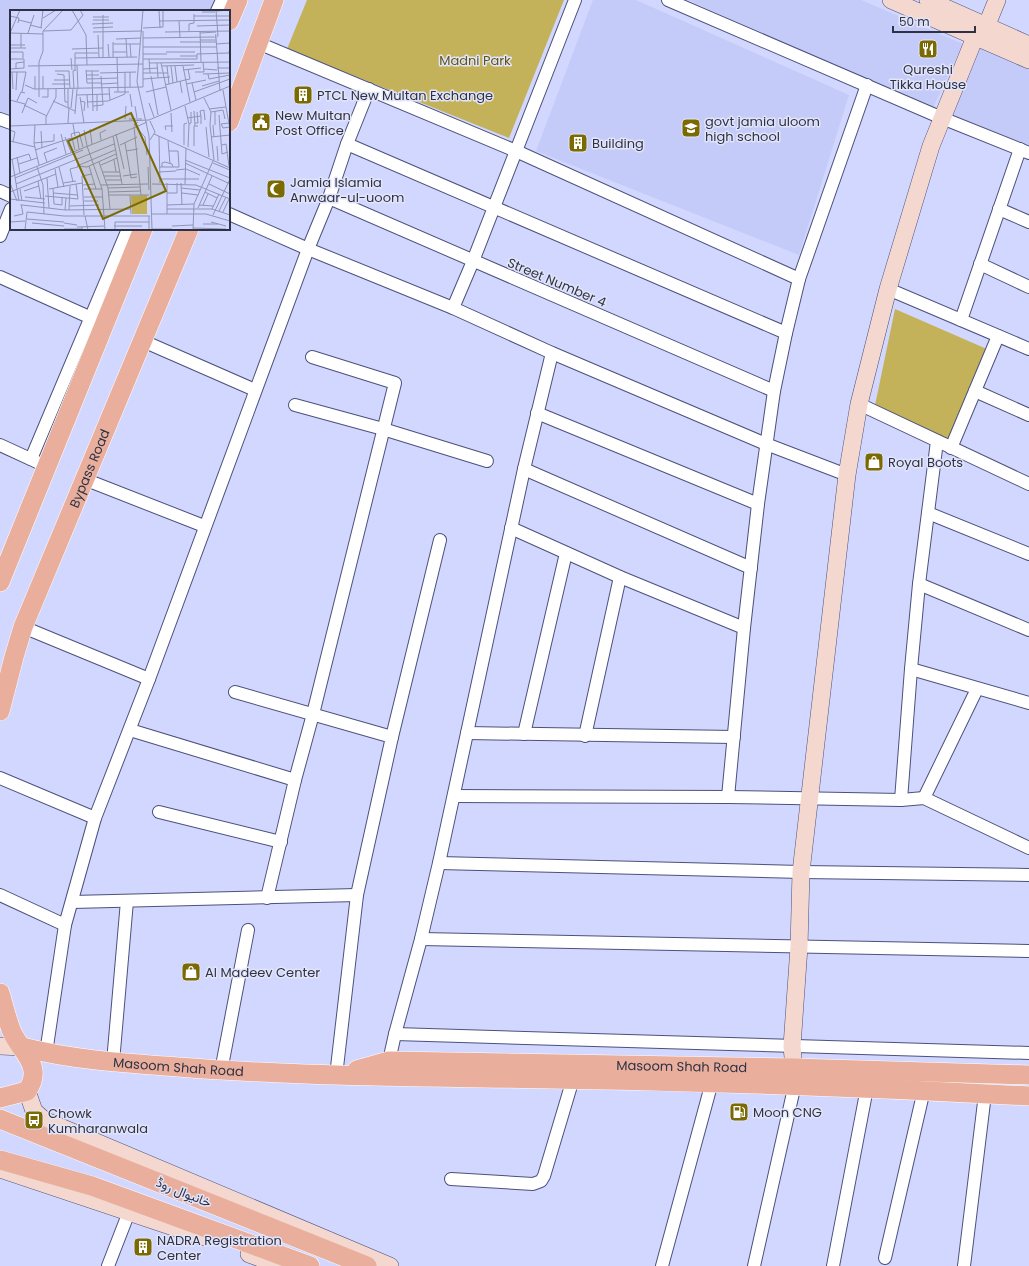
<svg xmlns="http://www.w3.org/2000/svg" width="1029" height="1266" font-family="Poppins,Vazirmatn,sans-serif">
	<rect width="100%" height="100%" fill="#d1d7fe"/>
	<g fill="#c4cbf8">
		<path d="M0,0H225L220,11H11V117L0,112Z"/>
		<path d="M593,0H636L849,95L799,255L536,151Z"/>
		<path d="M688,0H861L963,44L932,110Z"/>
		<path d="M978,47L1029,69V152L946,118Z"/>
	</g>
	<g fill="#c4b25b">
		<path d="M307,0H564L509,138L287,49Z"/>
		<path d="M895,309L996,353L956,450L874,410Z"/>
	</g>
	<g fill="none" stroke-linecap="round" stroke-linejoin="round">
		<g stroke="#4c517b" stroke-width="14">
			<g id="street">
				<path d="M668,0L942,118L1029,153"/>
				<path d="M217,11L222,0"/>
				<path d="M258,43L516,151L799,279"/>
				<path d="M0,119L11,123"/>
				<path d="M347,144L786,333"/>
				<path d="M0,191L11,196"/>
				<path d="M329,198L774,391"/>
				<path d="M999,209L1029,222"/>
				<path d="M229,214L308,249L453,308L552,353L766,444L847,475"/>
				<path d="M0,236L11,209"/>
				<path d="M980,264L1029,287"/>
				<path d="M0,277L98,321"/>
				<path d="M888,289L1029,349"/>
				<path d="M453,308L473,261L575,0"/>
				<path d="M961,320L1020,149"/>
				<path d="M143,341L255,390"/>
				<path d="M975,391L1029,415"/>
				<path d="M859,404L1029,484"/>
				<path d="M295,405L383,429L487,461"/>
				<path d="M537,413L758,504"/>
				<path d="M0,445L37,462"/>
				<path d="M951,448L998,336"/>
				<path d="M31,459L128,229"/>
				<path d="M524,469L751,568"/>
				<path d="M84,479L204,526"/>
				<path d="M928,513L1029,554"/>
				<path d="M511,528L620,577L744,628"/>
				<path d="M919,584L1029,630"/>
				<path d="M23,627L149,679"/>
				<path d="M911,669L1029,703"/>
				<path d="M235,692L392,737"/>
				<path d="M130,730L295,780"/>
				<path d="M467,733L734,737"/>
				<path d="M524,734L566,553"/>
				<path d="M585,736L620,577"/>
				<path d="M0,778L95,818"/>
				<path d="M454,796L728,797L901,800L924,798L1029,848"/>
				<path d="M728,797L744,628L758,504L774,391L786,333L799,279L867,85"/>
				<path d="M924,798L977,689"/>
				<path d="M901,800L911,669L919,584L937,441"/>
				<path d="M159,812L281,842"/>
				<path d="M439,863L801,872L1029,875"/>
				<path d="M0,895L65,925"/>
				<path d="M267,898L295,780L313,714L395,383L312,357"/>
				<path d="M72,902L357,895"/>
				<path d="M421,939L1029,951"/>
				<path d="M395,1034L1029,1053"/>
				<path d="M46,1053L65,925L95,818L149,679L308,249L329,198L347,144L369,89"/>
				<path d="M389,1061L395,1034L421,939L439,863L524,469L552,353"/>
				<path d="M113,1062L127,901"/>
				<path d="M221,1071L248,930"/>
				<path d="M336,1076L357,895L392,737L440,540"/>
				<path d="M451,1179L533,1184L541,1181L544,1176L573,1079"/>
				<path d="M885,1258L924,1090"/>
				<path d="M108,1266L129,1212"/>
				<path d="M662,1266L712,1082"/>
				<path d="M754,1266L795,1084"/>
				<path d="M833,1266L867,1088"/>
				<path d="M964,1266L985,1094"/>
			</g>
		</g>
		<g stroke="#4c517b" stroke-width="18">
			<g id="secondary">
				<path d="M891,0L1029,60"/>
				<path d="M928,0L1029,45"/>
				<path d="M0,1046L22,1047"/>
				<path d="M795,1080L792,1046L799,947L801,872L847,475L859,404L888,289L931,146L975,37L986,27L997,0"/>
				<path d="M27,1091L34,1111L44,1120L390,1266"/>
				<path d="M0,1169L203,1237"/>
				<path d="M249,1254L282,1266"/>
			</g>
		</g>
		<g stroke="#fff" stroke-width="20">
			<g id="primary">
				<path d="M229,21L238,0"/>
				<path d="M229,122L274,0"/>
				<path d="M0,582L143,229"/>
				<path id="s1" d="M0,711L14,657L23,627L189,229"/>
				<path d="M0,993C4,1006 7,1020 12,1032C22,1053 44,1067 27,1091L0,1098"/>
				<path id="s2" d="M22,1047C73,1060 125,1063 178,1067C279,1075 380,1076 482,1078C664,1080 847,1086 1029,1096"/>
				<path id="s3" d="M357,1070L389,1061L794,1068L1029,1075"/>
				<path d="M0,1119L367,1266"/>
				<path d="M0,1160L92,1186L310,1266"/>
			</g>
		</g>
		<use href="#street" stroke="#fff" stroke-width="12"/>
		<use href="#secondary" stroke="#f4d7ce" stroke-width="17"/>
		<use href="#primary" stroke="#e9af9c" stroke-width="19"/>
	</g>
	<defs>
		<g id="restaurant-square" transform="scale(1)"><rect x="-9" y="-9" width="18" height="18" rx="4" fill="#7b6a02" stroke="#e2e5f9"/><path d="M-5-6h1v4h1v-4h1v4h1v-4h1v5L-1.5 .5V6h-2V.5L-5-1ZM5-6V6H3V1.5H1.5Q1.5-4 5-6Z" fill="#fff"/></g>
		<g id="building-square" transform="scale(1)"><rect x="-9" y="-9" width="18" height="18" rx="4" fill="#7b6a02" stroke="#e2e5f9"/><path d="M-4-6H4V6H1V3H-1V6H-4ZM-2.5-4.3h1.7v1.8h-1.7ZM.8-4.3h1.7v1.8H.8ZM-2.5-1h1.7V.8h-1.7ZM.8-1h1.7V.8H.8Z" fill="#fff"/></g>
		<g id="civic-square" transform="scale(1)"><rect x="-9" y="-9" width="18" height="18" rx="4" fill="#7b6a02" stroke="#e2e5f9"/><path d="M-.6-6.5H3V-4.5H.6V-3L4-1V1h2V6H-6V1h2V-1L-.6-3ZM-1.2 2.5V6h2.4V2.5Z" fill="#fff"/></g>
		<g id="university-square" transform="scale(1)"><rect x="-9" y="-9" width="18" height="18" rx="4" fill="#7b6a02" stroke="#e2e5f9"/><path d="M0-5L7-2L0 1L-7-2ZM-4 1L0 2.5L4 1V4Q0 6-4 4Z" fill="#fff"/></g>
		<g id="mosque-square" transform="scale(1)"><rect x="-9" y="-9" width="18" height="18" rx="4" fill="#7b6a02" stroke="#e2e5f9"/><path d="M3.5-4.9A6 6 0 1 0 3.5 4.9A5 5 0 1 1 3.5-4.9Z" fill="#fff"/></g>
		<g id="shop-square" transform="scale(1)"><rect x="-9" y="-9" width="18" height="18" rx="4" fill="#7b6a02" stroke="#e2e5f9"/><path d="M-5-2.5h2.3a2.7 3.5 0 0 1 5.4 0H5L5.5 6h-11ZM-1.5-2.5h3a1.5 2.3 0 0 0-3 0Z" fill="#fff"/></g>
		<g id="fuel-square" transform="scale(1)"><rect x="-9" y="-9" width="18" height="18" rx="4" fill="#7b6a02" stroke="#e2e5f9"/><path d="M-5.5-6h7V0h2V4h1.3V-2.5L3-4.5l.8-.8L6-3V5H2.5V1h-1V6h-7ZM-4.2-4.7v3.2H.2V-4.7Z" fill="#fff"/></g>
		<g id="bus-square" transform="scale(1)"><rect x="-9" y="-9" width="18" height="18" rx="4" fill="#7b6a02" stroke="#e2e5f9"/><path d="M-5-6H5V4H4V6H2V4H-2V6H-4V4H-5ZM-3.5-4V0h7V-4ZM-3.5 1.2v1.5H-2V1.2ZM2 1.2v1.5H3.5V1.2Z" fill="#fff"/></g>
	</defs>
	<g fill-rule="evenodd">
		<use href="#restaurant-square" x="928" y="49"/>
		<use href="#building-square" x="303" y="95"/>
		<use href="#civic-square" x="261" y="122"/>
		<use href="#university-square" x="691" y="128"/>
		<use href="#building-square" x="578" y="143"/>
		<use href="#mosque-square" x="276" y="189"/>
		<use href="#shop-square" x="874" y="462"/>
		<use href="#shop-square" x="191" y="972"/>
		<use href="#fuel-square" x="739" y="1112"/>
		<use href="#bus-square" x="34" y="1120"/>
		<use href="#building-square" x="143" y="1247"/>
	</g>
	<g text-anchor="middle" stroke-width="3" stroke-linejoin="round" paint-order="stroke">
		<g font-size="13" fill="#5f541b" stroke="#e2e5f9">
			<text x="475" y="65">Madni Park</text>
		</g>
		<g font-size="13" fill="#2f3245" stroke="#e2e5f9" text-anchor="start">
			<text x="928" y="74" text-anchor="middle">Qureshi<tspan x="928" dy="15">Tikka House</tspan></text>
			<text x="317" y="100">PTCL New Multan Exchange</text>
			<text x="275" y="120">New Multan<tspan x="275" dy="15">Post Office</tspan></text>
			<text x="705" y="126">govt jamia uloom<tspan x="705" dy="15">high school</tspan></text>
			<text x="592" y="148">Building</text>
			<text x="290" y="187">Jamia Islamia<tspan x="290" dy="15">Anwaar-ul-uoom</tspan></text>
			<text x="888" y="467">Royal Boots</text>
			<text x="205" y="977">Al Madeev Center</text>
			<text x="753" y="1117">Moon CNG</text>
			<text x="48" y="1118">Chowk<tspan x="48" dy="15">Kumharanwala</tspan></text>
			<text x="157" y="1245">NADRA Registration<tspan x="157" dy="15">Center</tspan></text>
		</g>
		<g font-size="13" fill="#2f3245" stroke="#e2e5f9">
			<text transform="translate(557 282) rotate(23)" y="5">Street Number 4</text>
			<text dy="5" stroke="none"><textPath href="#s1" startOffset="259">Bypass Road</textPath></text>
			<text dy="5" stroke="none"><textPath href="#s3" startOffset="326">Masoom Shah Road</textPath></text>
			<text dy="5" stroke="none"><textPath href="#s2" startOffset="158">Masoom Shah Road</textPath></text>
			<text transform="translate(184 1192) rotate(22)" y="5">خانیوال روڈ</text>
		</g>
	</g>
	<g transform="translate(10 10)">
		<rect width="220" height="220" fill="#d1d7fe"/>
		<path d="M137,185V204H122L121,186Z" fill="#c4b25b"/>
		<path fill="none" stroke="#9095b4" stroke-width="1" d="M62,0L76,25L77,55M133,0L127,72L139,126L142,220M149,0L150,18M206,0L208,26L205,28L206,24M206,1L220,0M192,2H205M93,5V48M0,6L9,8L8,13M184,6H220M83,7H99M33,8L46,0M9,10L21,13M83,10H99M149,11L220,10M169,11L170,27M82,14L103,13M20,15L32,18M187,16L220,15M31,18L33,0M83,18L103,17M133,18L153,17V0M33,21L61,20L73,5L70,0M179,21V14L184,13V4M190,21L191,52M83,22L132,21M155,22L220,21M0,23L33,24M0,23L10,0M11,23V38M18,23L24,5M190,23L206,22M88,25L89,48M116,28L117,47M133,28L204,27M206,28L210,81M106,29L131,28M190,30H206M103,32V47M170,32H206M98,34L99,47M103,34H130M120,34L121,47M206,34L220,33M1,35H15M133,37H206M0,38H16M62,39L93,38M1,42H13V48M103,42H116M156,42H185M133,44H157M170,46H187M107,47L108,82M61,48L62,60M65,48L127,47M0,49H14V58L0,59M133,49H187M139,49L140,63M187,49V44L219,43L220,37M139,53L220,52M147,53L148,68M151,53L161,100M67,55L68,79M18,56L133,54M152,56L184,55M157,56L159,74M161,56L163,73M165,56L167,72M173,56L180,92M6,58V53L14,52M207,58H220M133,59L148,58M194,59L207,60M65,60V43H88M76,60L77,73H91M173,60L191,58M45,61H59L60,79M76,61H89M82,61L83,101M0,62H16L12,82M2,62L3,79M120,62V77M185,62H194L193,52M90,63L126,62M133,63H158M47,64L54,65L55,92H58M193,64L220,63M198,64L199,69L220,65M76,65H89M25,66V79M33,66V79M141,66L148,105M77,69L108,68M133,69L160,67M44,70H60M175,70L180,69L178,59M170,71L172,83M182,73L186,90M42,74H60M91,74L108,73M176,74L196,70M15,75L24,79L133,77V21M155,75L175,70M192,76L209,71M99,78L100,90M64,79L63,61L66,60M6,80L7,62M213,80L216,97M104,82H119M136,82L156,77M184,82L220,69M120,84L122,97M67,85L100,84M77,85L78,98M87,85V101M29,87V52L33,41V21L53,0M32,87H38V79M70,87L74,113M194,88L201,102L200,115L204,150M0,90L15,94M7,91L11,82L15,83M43,91L65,101M70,91L75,92L74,101M77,92L98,91L115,84V62M139,93L144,107M14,95L37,106M83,96L93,95L91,66M125,96L127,108M175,96L179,114L178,137M58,97V79M61,98L63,79M199,99L216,97L220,119M184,101L185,116M205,101V115M201,102L213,100L215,109M12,103L18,88L27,93M161,103L162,122M65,104L67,79M209,105L212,144L218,142M191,106L190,101L194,100L195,110M177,108L191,106V114M115,109L116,96M119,109H132M140,111L145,122L140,130M128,112L124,115L135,127L137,145M58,113L59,97M185,113H188L187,102M219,113L211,114L213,118L220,117M63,114L65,126M179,114L181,113V102M25,115L24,133L29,155M36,115V107L46,87V79M203,115L204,127M0,116L139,110L220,76M124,117L131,185M126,117L137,112M196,117L199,147M80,119L82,134M0,120L5,122L3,132M74,120L77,136M156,120L155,116H163M31,121L32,138M51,124L56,144M106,124L114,159M144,124L220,158M103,126L112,174M149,126L150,173M55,127L61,142M67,127L69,139M201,127L220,125M91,130L90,123L96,120M0,131L25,137M158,131L160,154M24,133L44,131V124M115,133L121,168L127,167M110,135L127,127M174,135V114L177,113M212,135L216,134L219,156M77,136L92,179L95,220M184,136V116H188M207,136L208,151M25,140L61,128M65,140L61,124L64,123L69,122L73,137M116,141L128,139M7,147L10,163M2,149L9,191M0,150L19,144L21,150M104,150L106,162M175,150L220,168M37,152L34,143L47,138M89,152L98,178L100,199M175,153L220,174M203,153L220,160M9,154L27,148M91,155L107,148M67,156L77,157L106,144M67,156L105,140M79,156L86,179M27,157L33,175L34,204M49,157L54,177M138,157L139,180M149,157H169L168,141H159M152,157V153L155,152L162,154L163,157M45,159L48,177M166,160L176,159L190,165M93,162H110M149,162L166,161M94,166H111M113,166L127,164M0,167L126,117M5,168L73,140M37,168L39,198M150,169H189M96,170H112M28,171L31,189M63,172L60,159L68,157M0,173L7,191M53,173L66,171M157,173V204M171,173L172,195M6,174L104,134M142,174L186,175L220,189M175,174L176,138M199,174L220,184M73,175L85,174M91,175L138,174M43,178L44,194L52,195V188M98,178L130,177M171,178L190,180M10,179L12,191M39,179L66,174M74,179H92M14,181L29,176M0,182L46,164M98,182L131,181M195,182L207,188M43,183L68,185M157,183H167V173M172,183L188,185M99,185H139M120,185L121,204M35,186L68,189L66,174L73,173M15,187L35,189M74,187H93M0,189L35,193M74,191H88M12,195L55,200L121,199M157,195L184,194M189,195L203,196M193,195L198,184M60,196L89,195M188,198L202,166M157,199H202L220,205M202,199L209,184M55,200L56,188M59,200L60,176M209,201L216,187M17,202L54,206H140M213,202L219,189M142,204H196L220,211M74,205L72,166L82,164M203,205L220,169M4,206L13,204L11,194M75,206L78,220M139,206V220M17,209L54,212M0,212L15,211M201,212L216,216M22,213L54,216M54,213L67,215M193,214H208M104,216H132M162,216L183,215M67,217L94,216M183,218L216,219M54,219H72V217M142,219H162M15,220L17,202M105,220V212H139M183,220L184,194L203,151"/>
		<path fill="#7b6a02" fill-opacity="0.15" stroke="#7b6a02" stroke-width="2" d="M121,103L156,181L93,209L58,131Z"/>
		<rect width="220" height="220" fill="none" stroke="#2f3245" stroke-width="2"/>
	</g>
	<path d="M893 26v6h82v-6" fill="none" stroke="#2f3245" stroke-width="2"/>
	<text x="899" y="26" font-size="12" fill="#2f3245" stroke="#e2e5f9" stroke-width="3" paint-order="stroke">50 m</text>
</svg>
